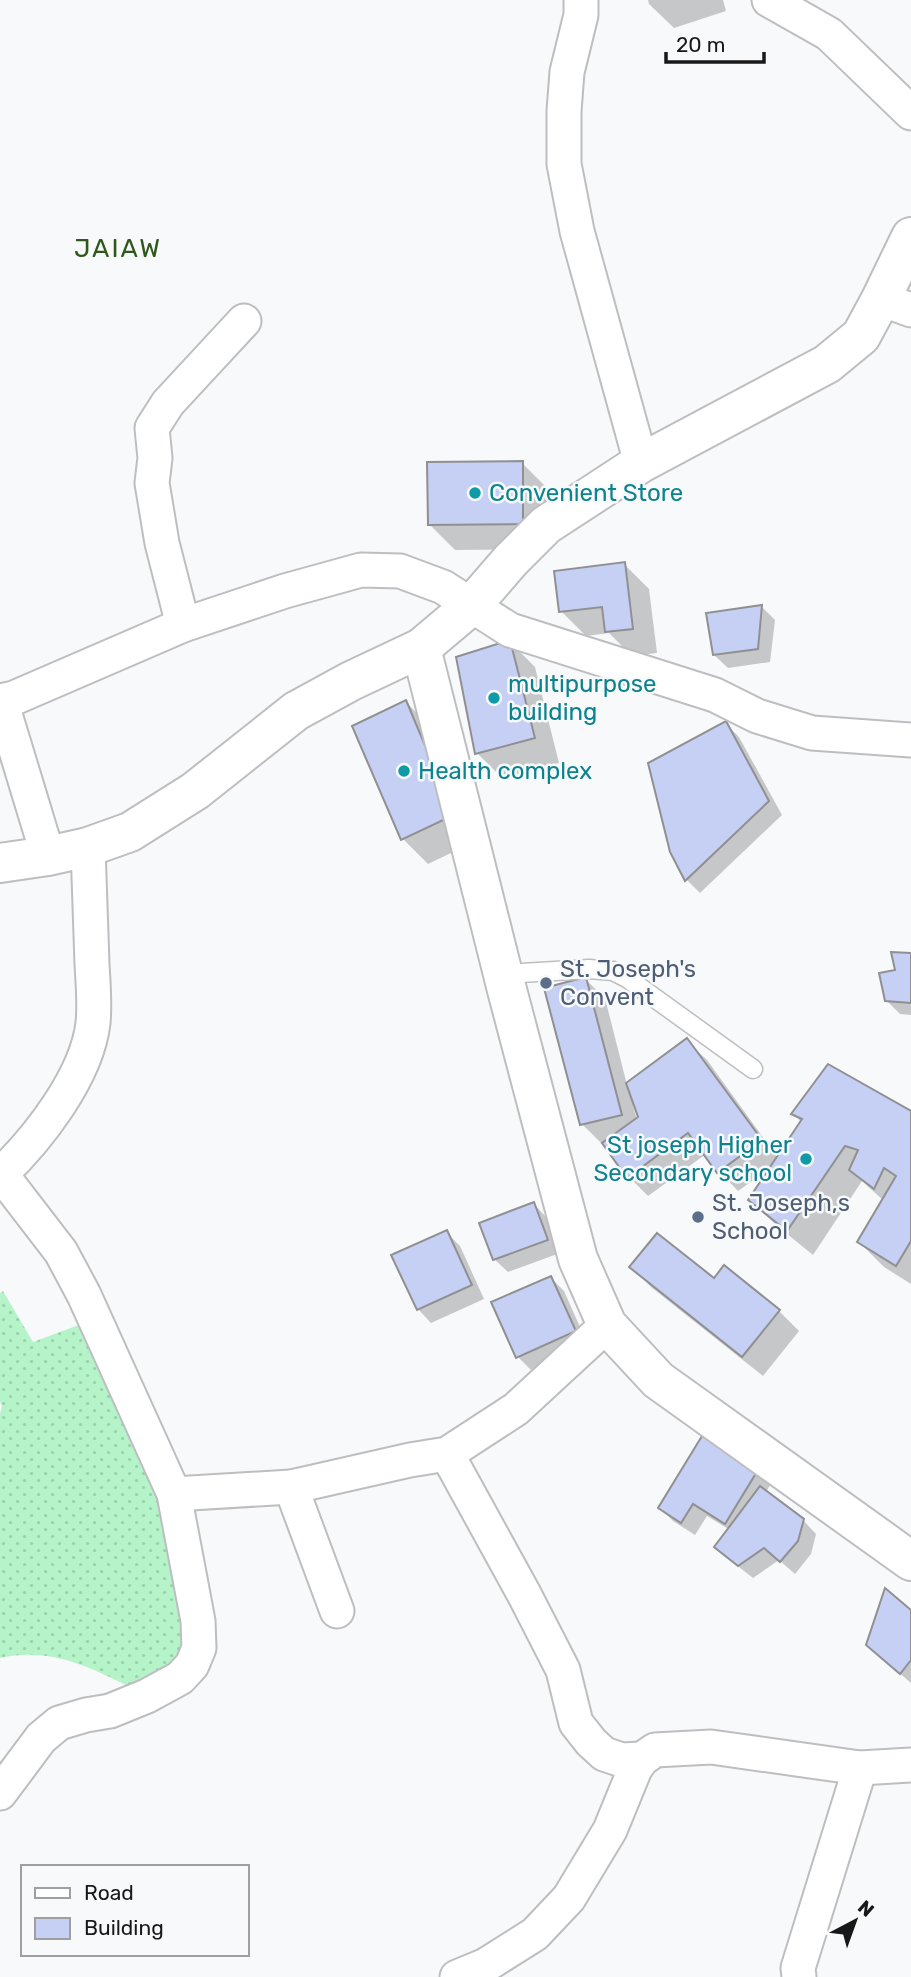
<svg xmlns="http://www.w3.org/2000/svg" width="911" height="1977" font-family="Rubik,sans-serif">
	<defs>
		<pattern id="garden-dots" width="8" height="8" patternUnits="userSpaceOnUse" patternTransform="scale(1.75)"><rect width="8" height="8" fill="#b5f3c9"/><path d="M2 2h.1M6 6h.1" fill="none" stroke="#9bd0ac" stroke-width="1.8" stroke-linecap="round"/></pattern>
	</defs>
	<rect width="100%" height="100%" fill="#f8f9fb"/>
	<path fill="url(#garden-dots)" d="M3,1291L33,1342L84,1323L153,1480L182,1591L184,1655L171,1671L128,1686C86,1665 48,1647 0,1658V1414L2,1406L0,1402V1293Z"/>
	<g fill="#0003" fill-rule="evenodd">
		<path d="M648,0H723L726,11L674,28L649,4Z"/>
		<path d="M522,463L547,488L548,549L455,550L430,525Z"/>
		<path d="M624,564L649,589L657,653L632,656L609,633L586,636L561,611Z"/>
		<path d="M761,606L775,620L770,662L728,668L714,655Z"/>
		<path d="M510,642L535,667L559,763L502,778L477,753Z"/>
		<path d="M406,702L430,727L478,840L428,864L403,839L355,727Z"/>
		<path d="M726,724L739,737L782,815L700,893L687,880L672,852Z"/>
		<path d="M911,955V1015L900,1014L886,1000L897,971Z"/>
		<path d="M585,979L605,998L627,1085L687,1041L707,1060L778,1158L802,1123L794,1114L911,1113V1284L884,1267L859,1242L884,1201L862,1181L813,1255L776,1225L751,1200L773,1166L738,1191L719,1171L706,1154L648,1196L628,1176L604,1143L602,1144L582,1124ZM636,1105L640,1118L637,1120L633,1106Z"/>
		<path d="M534,1204L547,1218L560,1253L508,1272L494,1259Z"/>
		<path d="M446,1232L460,1246L484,1299L431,1323L418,1309Z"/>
		<path d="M632,1267L714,1281L724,1268L779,1311L799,1331L763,1376L651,1287Z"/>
		<path d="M551,1278L564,1291L588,1345L531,1370L518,1357Z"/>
		<path d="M705,1433L773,1480L766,1492L803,1520L816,1534L811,1554L795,1574L779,1560L753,1578L730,1560L717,1547L730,1530L707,1516L695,1535L673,1521L660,1508Z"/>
		<path d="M911,1613V1683L882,1658Z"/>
	</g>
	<g fill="#c5d0f4" stroke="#909092" stroke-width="2">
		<path d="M523,461V524L428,525L427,462Z"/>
		<path d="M625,562L633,629L605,632L602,607L559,612L554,571Z"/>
		<path d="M762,605L758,649L713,655L706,613Z"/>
		<path d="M510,640L535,738L475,754L456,657Z"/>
		<path d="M406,700L454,815L401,840L352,726Z"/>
		<path d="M726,721L769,801L685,881L670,852L648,763Z"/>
		<path d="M891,952L911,953V1003L885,1001L879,973L895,970Z"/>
		<path d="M586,977L622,1115L580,1125L544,988Z"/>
		<path d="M687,1038L762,1140L717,1173L688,1133L627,1178L602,1143L638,1117L626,1083Z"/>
		<path d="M828,1064L911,1111V1241L896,1266L857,1242L896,1176L884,1168L874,1189L849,1170L858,1150L845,1146L787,1231L748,1200L802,1119L791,1114Z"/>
		<path d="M534,1202L548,1240L493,1260L479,1223Z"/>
		<path d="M447,1230L472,1285L417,1310L391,1255Z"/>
		<path d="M657,1233L714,1278L724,1265L780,1310L742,1357L629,1267Z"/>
		<path d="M551,1276L576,1331L516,1358L491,1302Z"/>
		<path d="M705,1431L761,1465L725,1524L693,1504L681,1523L658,1508Z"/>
		<path d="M760,1486L804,1519L798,1541L780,1562L764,1548L738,1566L714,1547Z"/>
		<path d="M885,1588L911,1610V1660L900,1674L866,1645Z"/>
	</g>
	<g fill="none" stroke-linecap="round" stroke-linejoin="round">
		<g stroke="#bebec0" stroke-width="21">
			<path id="lane" d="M503,974L589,969L613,971L627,978L753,1069"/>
		</g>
		<g stroke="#bebec0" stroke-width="37">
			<g id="street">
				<path d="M581,0V15L567,72L564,111V164L577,231L641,463"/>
				<path d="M769,0L829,34L911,113"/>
				<path d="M881,299L911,310"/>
				<path d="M183,625L162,543L152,483L155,458L152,428L168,403L244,321"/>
				<path d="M0,701L14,698L183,625L285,591L361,570L400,571L443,587L510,630L715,695L757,716L812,733L911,740"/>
				<path d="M1,701L48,856"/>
				<path d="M0,1175C38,1139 87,1076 93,1023C95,1004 93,983 92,964C91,925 89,886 88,847"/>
				<path d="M447,1454L524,1594L563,1670L576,1723L591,1742L604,1754L622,1760L642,1759"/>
				<path d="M291,1487L337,1611"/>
				<path d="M174,1494L291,1487L410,1460L447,1454L516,1409L607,1325"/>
				<path d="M0,1793L41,1738L59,1723L86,1715L110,1711L147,1696L180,1678L192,1665L199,1648L198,1621L174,1494L84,1295L61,1252L1,1174"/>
				<path d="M457,1977L486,1965L535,1934L569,1898L610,1830L635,1769L642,1759L655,1750L711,1747L860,1768L911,1765"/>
				<path d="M799,1977L798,1968L860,1768"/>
			</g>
		</g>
		<g stroke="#bebec0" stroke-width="42">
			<g id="secondary">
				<path d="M421,648L507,990L578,1259L607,1325L658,1380L911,1561"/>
				<path d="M0,863L48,856L88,847L130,832L195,791L296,711L351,681L421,648L472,605L511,560L546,525L641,463L827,364L861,336L881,299L911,237"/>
			</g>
		</g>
		<use href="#lane" stroke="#fff" stroke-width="18"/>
		<use href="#street" stroke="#fff" stroke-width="33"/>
		<use href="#secondary" stroke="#fff" stroke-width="38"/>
	</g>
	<g fill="#0f9aa8" stroke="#f8f9fb" stroke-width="2.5">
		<circle cx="475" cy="493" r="7"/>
		<circle cx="494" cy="698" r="7"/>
		<circle cx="404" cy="771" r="7"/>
		<circle cx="806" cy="1159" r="7"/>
	</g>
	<g fill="#5c6f8a" stroke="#f8f9fb" stroke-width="2.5">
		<circle cx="546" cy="983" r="7"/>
		<circle cx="698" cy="1217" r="7"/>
	</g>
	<g text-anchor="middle" stroke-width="5" stroke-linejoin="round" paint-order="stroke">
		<g font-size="24" fill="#0d838f" stroke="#f8f9fb" text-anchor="start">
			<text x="489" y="501">Convenient Store</text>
			<text x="508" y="692">multipurpose<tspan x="508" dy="28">building</tspan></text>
			<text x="418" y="779">Health complex</text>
			<text x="792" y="1153" text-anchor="end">St joseph Higher<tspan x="792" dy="28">Secondary school</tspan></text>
		</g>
		<g font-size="24" fill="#4e5e75" stroke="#f8f9fb" text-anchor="start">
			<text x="560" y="977">St. Joseph's<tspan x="560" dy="28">Convent</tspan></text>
			<text x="712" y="1211">St. Joseph,s<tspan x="712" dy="28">School</tspan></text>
		</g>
		<g font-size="26" letter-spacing="2" fill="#31581c" stroke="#f8f9fb">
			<text x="118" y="257">JAIAW</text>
		</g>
	</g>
	<rect x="21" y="1865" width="228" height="91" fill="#f8f9fb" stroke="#9e9fa1" stroke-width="2"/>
	<rect x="35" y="1888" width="35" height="10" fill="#ffffff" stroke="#9e9fa1" stroke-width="2"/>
	<text x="84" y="1900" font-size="21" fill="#181819">Road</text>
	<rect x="35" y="1918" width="35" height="21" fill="#c5d0f4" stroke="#9e9fa1" stroke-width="2"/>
	<text x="84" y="1935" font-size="21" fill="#181819">Building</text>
	<g transform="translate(855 1921) rotate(41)" stroke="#f8f9fb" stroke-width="5" paint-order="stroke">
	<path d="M0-5L12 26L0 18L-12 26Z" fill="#181819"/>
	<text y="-10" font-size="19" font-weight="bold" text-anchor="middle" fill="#181819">N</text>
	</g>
	<path d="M666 52v10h98v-10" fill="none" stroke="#181819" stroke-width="3.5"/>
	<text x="676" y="52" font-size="21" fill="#181819" stroke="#f8f9fb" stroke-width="5" paint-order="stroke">20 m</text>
</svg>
